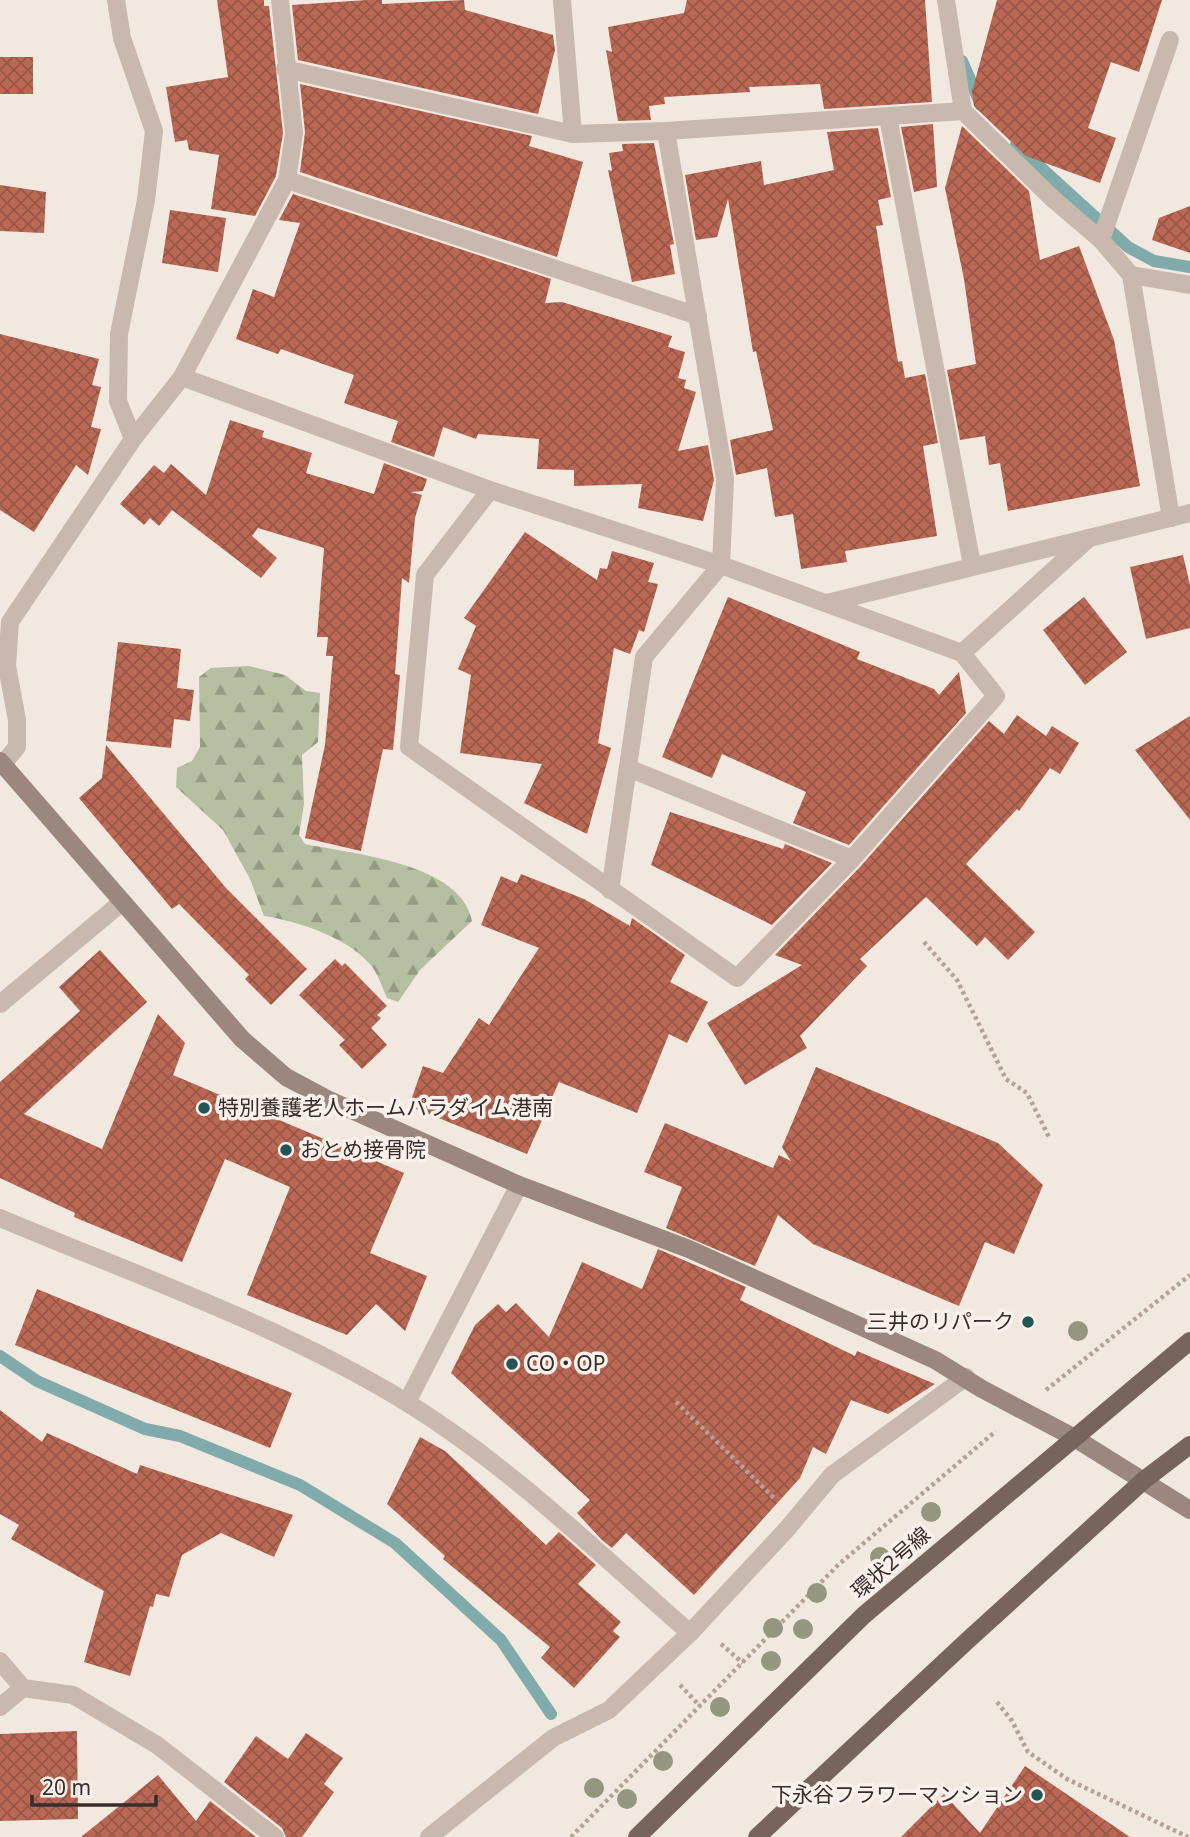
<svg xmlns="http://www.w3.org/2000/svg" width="1190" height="1837" font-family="'Noto Sans','Noto Sans JP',sans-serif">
	<defs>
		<pattern id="forest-firs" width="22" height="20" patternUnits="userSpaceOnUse" patternTransform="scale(1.75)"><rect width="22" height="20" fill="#b6bfa1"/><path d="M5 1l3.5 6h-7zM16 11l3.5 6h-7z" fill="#959c83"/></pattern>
		<pattern id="building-cross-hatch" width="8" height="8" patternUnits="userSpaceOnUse" patternTransform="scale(1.75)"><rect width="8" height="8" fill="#ba6854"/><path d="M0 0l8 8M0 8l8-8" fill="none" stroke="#985646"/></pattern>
	</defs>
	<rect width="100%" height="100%" fill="#f1e8e0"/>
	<path fill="url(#forest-firs)" d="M249,666L285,675L306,691L320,693L318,742L302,755L304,804L299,835L305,844C352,854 462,863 472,921L420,970L398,1002L387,998C383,989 379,977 373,968C352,939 298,921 264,916L250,879L223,830L176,787L177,768L192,761L200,747L199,677L211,668Z"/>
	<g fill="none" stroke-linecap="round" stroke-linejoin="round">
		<g stroke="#81abab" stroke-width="12">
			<path d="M962,61L981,105"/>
			<path d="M1016,145L1128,247L1154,261L1190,267"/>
			<path d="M0,1356L37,1381L145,1429L180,1436L300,1485L395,1543L501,1640L551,1714"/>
		</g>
	</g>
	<g fill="url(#building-cross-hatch)">
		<path d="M217,0H264V6H269L283,133L276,176L255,216L211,209L219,155L189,150L187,140L175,142L166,87L228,77Z"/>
		<path d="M367,0H382V4L464,0L465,10L553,35L555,50L538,114L298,60L292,5Z"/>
		<path d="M687,0H925L932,102L824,109L820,84L749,87L750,92L664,97L665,104L649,106L651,120L618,121L606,50L612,52L608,27L684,13Z"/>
		<path d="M997,0H1162L1139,72L1111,62L1088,128L1116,138L1100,183L1026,156L974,106L972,92Z"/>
		<rect x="0" y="57" width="33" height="37"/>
		<path d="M300,84L532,136L529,146L583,162L557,257L300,172L305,132Z"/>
		<path d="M933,124L937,187L914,192L901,127Z"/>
		<path d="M962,126L1029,191L1040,260L1079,246L1114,340L1140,486L1008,511L1000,463L989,465L985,436L960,440L947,370L976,364L964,279L945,188Z"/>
		<path d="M878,128L891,197L878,200L883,225L876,226L898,362L902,361L905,378L925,374L938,443L923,446L937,536L845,551L847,562L801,569L793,514L775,517L767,468L736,475L730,440L773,430L756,351L753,352L728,199L717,237L696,240L685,175L761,161L764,185L834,170L827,132Z"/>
		<path d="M654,143L674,244L670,245L675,274L632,282L608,170L612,171L609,153L623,151L622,144Z"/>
		<path d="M0,185L46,192L44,233L0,231Z"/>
		<path d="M293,194L551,279L545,303L562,302L672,336L668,347L685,352L678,378L686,380L684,388L696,392L678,451L708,445L714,480L703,521L638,508L642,484L574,486V470L537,469L539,439L478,434L476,439L443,427L434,457L391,442L398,421L344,403L354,375L281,349L278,354L236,339L253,289L274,297L300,223L279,220Z"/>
		<path d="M1190,206V253L1152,240L1159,218Z"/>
		<path d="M170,210L226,218L218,272L162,263Z"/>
		<path d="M0,334L99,359L92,385L101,387L91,427L101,429L88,475L76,465L34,532L0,510Z"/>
		<path d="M230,420L264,431L262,437L312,453L306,473L374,494L384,463L427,479L423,491L411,492L422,495L415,518L409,583L402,578L395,674L400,675L393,750L383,749L361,851L305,838L325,745L333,656H326L328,637H317L324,548L258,528L252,536L277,558L261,578L172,510L159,526L150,518L144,525L120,504L154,465L164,473L171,464L206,495Z"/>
		<path d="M525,532L597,580L600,568L607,569L612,551L654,563L648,582L658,584L644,632L639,630L630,654L614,648L598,743L611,748L587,834L524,803L542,764L460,753L471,675L458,669L476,626L464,618Z"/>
		<path d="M1183,555L1190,585V628L1146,639L1130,567Z"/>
		<path d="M728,597L860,652L857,659L934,689L939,695L959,672L966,713L849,845L793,823L806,792L722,754L712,778L662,757Z"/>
		<path d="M1084,597L1127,652L1085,685L1043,630Z"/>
		<path d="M118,642L181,649L177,688L194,690L190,721L174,719L171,748L106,741Z"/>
		<path d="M1017,715L1046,736L1052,726L1079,743L1060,774L1050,768L1019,811L1017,809L966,864L1035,932L1008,960L985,937L977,946L926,897L860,959L867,966L800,1036L807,1048L745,1085L707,1023L802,965L775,955L860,867L989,721L1004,734Z"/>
		<path d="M1190,716V820L1135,750Z"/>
		<path d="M106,745L226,888L307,969L271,1005L245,979L249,975L179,904L172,909L79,798L102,778Z"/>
		<path d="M670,812L783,849L785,844L832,863L772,925L651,865Z"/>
		<path d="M521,874L584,899L630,926L632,918L685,955L670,982L708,1002L687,1043L669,1034L637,1113L559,1082L527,1154L409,1106L423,1066L443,1073L479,1018L489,1025L539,948L481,925L501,876L517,883Z"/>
		<path d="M100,950L147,1002L24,1114L102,1149L158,1014L185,1043L173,1075L404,1173L370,1253L427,1276L405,1331L376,1304L347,1335L247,1295L290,1187L225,1159L182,1262L74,1217L75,1213L0,1178V1082L80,1011L59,987Z"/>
		<path d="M335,959L342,966L345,963L387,1006L377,1015L381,1018L371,1028L387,1045L362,1069L339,1045L345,1040L299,995Z"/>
		<path d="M816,1067L998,1143L1043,1185L1014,1254L985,1242L959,1306L813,1244L778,1215L755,1266L666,1228L682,1187L644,1172L665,1123L773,1168L779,1155L791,1161L782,1147Z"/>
		<path d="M658,1249L746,1287L740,1300L855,1356L857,1351L935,1384L888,1414L851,1400L826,1454L813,1447L800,1478L694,1595L626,1533L612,1548L602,1540L577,1513L590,1500L451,1373L475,1325L498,1304L506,1312L516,1303L549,1337L582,1262L642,1289Z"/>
		<path d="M37,1289L292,1393L270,1448L15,1345Z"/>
		<path d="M0,1410L42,1442L47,1433L137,1474L140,1465L293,1515L274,1557L221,1533L182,1555L169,1597L156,1594L153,1607L150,1606L130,1676L84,1662L104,1591L11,1539L19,1525L0,1514Z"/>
		<path d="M420,1437L445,1451L546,1545L559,1532L596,1565L578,1584L621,1622L613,1631L620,1637L574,1688L541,1658L550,1647L443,1559L445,1556L387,1504Z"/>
		<path d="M77,1731L78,1819L0,1821V1734Z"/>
		<path d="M306,1733L343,1758L324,1784L334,1792L302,1837H286L282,1828L224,1782L256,1736L288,1759Z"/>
		<path d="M1025,1766L1130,1837H901L944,1794L980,1833Z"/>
		<path d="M158,1775L196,1821L210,1801L256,1837H81Z"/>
	</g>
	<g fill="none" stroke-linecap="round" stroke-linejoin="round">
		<g stroke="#b4a297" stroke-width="4.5" stroke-dasharray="3.5 3.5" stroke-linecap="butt">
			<path d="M924,942L957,980L1006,1079L1027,1093L1050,1139"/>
			<path d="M1046,1390L1190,1275"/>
			<path d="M676,1402L775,1499"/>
			<path d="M721,1644L743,1663"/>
			<path d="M680,1685L700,1706"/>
			<path d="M997,1702L1012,1721L1028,1752L1067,1779L1188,1837"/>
			<path d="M571,1837L838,1565L996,1431"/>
		</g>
		<g stroke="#c8b8ad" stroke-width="18">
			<path d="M116,0L122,38L154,131L146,200L119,334L118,401L133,439"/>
			<path d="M562,0L573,134"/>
			<path d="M946,0L963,111L1053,199L1101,240L1131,275L1190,285"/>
			<path d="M285,69L573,134L666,131L963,111"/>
			<path d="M888,117L972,565"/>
			<path d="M287,180L698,316"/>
			<path d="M1101,240L1170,40"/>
			<path d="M1131,275L1171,518"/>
			<path d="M182,377L490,490L721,565L962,653L996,696L852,859L737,978L409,747L425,575L490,490"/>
			<path d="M827,603L1190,513"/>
			<path d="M962,653L1089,538"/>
			<path d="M3,764L17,747V720L7,666L10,622L133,439L182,377L287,180L294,133L280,0"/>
			<path d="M628,768L852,859"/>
			<path d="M610,890L644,657L721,565L725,479L666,131"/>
			<path d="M0,1004L121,903"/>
			<path d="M0,1218C135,1275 282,1326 406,1402C510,1466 598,1553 690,1633"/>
			<path d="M407,1402L519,1185"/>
			<path d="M0,1661L23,1688L73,1695L157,1745L275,1837"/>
			<path d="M0,1707L23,1688"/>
			<path d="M429,1837L553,1738L609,1710L690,1633L787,1529L832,1475L966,1377"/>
		</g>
		<path stroke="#9b877e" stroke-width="18" d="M0,761L242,1039L286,1077L327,1099L519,1185L689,1249L935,1360L982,1389L1073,1437L1190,1510"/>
		<g stroke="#77655d" stroke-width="18">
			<path d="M637,1837L864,1615L1190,1341"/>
			<path d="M757,1837L968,1640L1144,1480L1190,1445"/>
		</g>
	</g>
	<g fill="#949680">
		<circle cx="1078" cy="1331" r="10"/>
		<circle cx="931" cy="1512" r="10"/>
		<circle cx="880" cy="1557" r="10"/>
		<circle cx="817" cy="1593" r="10"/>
		<circle cx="773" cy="1628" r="10"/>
		<circle cx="803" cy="1629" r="10"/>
		<circle cx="771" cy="1661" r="10"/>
		<circle cx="720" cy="1707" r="10"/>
		<circle cx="663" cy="1761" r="10"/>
		<circle cx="594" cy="1788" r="10"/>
		<circle cx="627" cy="1799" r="10"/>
	</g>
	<g fill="#245455" stroke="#f9f2ec" stroke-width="2.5">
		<circle cx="204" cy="1108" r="7"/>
		<circle cx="286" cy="1150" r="7"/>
		<circle cx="1028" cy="1322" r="7"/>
		<circle cx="512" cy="1364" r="7"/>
		<circle cx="1037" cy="1795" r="7"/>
	</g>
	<g text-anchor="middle" stroke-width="7" stroke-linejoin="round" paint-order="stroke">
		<g font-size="21" fill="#372e2b" stroke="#f9f2ec" text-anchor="start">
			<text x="218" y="1115">特別養護老人ホームパラダイム港南</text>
			<text x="300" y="1157">おとめ接骨院</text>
			<text x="1014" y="1329" text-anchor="end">三井のリパーク</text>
			<text x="526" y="1371">CO・OP</text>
			<text x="1023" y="1802" text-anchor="end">下永谷フラワーマンション</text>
		</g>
		<g font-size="21" fill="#372e2b" stroke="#f9f2ec">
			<text transform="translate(891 1563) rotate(-41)" y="7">環状2号線</text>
		</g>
	</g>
	<path d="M32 1795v10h124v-10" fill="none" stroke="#372e2b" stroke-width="3.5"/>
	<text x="42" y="1795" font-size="21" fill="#372e2b" stroke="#f9f2ec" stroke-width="5" paint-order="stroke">20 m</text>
</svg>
